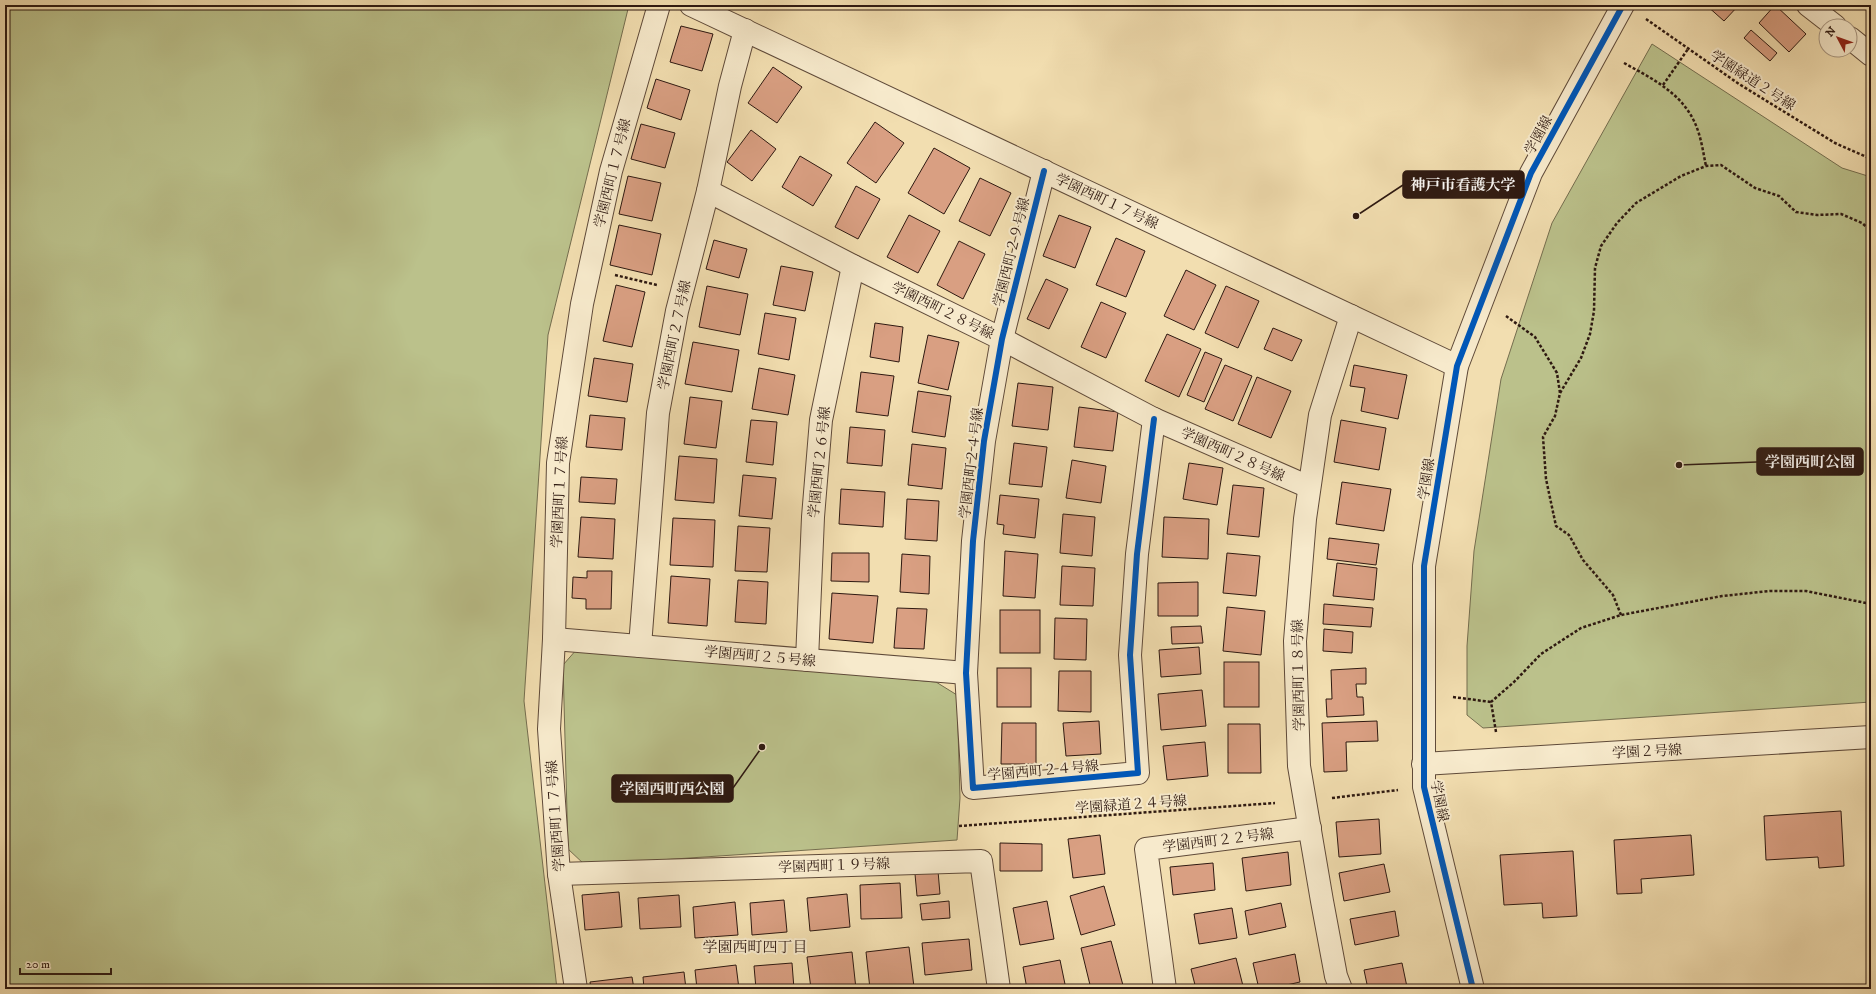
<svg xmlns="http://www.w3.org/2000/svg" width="1876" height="994" font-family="'IM FELL DW Pica','Noto Serif JP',serif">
	<rect width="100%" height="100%" fill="#f2deb0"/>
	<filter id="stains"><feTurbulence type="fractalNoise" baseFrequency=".005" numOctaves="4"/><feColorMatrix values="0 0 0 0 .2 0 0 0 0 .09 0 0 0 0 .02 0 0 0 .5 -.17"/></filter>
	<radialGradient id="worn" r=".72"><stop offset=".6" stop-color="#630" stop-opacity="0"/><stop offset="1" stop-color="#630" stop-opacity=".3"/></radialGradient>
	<g fill="#bbc18b" stroke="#746d4e">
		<path d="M5,5H629L548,335L524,701L557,989H5Z"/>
		<path d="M1652,44L1842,168L1871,177V702L1483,728L1467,715V646L1474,551L1501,379L1552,223Z"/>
		<path d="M577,649L936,682L957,695L960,798L957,840L585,865L568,849L563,665Z"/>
	</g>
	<g fill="#d99f82" stroke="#2e1911">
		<path d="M1706,5H1739L1724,21Z"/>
		<path d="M1775,5L1806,34L1789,52L1759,23Z"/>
		<path d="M681,26L713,34L702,71L670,62Z"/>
		<path d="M1751,30L1777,53L1770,61L1744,38Z"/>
		<path d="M773,67L802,87L777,123L748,103Z"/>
		<path d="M656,79L690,90L681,120L647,108Z"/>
		<path d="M875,122L904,143L876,183L847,163Z"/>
		<path d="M641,124L675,133L665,168L631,159Z"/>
		<path d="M751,130L776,149L752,181L727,162Z"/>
		<path d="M934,148L970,168L944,214L908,193Z"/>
		<path d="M800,156L832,175L813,206L782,187Z"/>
		<path d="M628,176L661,183L652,221L619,214Z"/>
		<path d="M980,178L1011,193L990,236L959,221Z"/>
		<path d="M856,186L880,199L858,239L835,227Z"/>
		<path d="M909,215L940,231L918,273L887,257Z"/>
		<path d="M1059,215L1091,227L1075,268L1043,256Z"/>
		<path d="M619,225L661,234L652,275L610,265Z"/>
		<path d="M1116,238L1145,251L1126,297L1096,285Z"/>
		<path d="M714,240L747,249L739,278L706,269Z"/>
		<path d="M959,241L985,254L963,299L937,285Z"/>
		<path d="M781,266L813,272L805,311L773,305Z"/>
		<path d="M1186,270L1216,285L1194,330L1164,316Z"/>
		<path d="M1046,279L1068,289L1049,329L1027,319Z"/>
		<path d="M616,285L645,292L632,347L603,341Z"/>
		<path d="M707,286L748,294L740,335L699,327Z"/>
		<path d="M1226,286L1259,301L1238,348L1205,333Z"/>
		<path d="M1101,302L1126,313L1106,358L1081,347Z"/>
		<path d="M765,313L796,318L789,360L758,354Z"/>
		<path d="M875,323L903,327L899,362L870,357Z"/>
		<path d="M1273,328L1302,340L1292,361L1264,349Z"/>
		<path d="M1167,334L1201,349L1179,397L1145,381Z"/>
		<path d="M928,335L959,342L948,390L918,383Z"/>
		<path d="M693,342L739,350L732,392L685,384Z"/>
		<path d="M1205,352L1222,359L1204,402L1187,395Z"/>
		<path d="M594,358L633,364L627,402L588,396Z"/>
		<path d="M1225,365L1252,376L1233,421L1205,409Z"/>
		<path d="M1354,365L1407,375L1398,419L1361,411L1365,388L1350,386Z"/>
		<path d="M759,368L795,375L788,415L752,409Z"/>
		<path d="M861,372L894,376L888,416L856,412Z"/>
		<path d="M1257,377L1291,391L1271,438L1238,424Z"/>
		<path d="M1018,383L1053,387L1048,430L1012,426Z"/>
		<path d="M918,391L951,396L945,437L912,432Z"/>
		<path d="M690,397L722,401L716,448L684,444Z"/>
		<path d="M1079,407L1118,412L1113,451L1074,447Z"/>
		<path d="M590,415L625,418L622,450L586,447Z"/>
		<path d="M751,420L777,422L773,465L746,462Z"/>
		<path d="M1341,420L1386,428L1379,470L1334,462Z"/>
		<path d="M850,427L885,430L882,466L847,463Z"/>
		<path d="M1014,443L1047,447L1042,487L1009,484Z"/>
		<path d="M912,444L946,448L942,489L908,485Z"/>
		<path d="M679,456L717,459L714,503L675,500Z"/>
		<path d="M1072,460L1106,466L1101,503L1066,498Z"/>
		<path d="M1189,463L1223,468L1217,505L1183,499Z"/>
		<path d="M743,475L776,478L772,519L739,516Z"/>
		<path d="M581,477L617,479L615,504L579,502Z"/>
		<path d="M1342,482L1391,489L1384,531L1336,524Z"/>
		<path d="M1233,485L1264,488L1259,537L1227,534Z"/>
		<path d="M841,489L885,492L883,527L839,524Z"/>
		<path d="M1000,495L1039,499L1035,538L1003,534L1004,525L997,524Z"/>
		<path d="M907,499L939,501L937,541L905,539Z"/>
		<path d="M1063,514L1095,517L1092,556L1060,553Z"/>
		<path d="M581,517L615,519L613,559L578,557Z"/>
		<path d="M1164,517L1209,519L1208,559L1162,557Z"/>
		<path d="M673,518L715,520L713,567L670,565Z"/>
		<path d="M738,526L770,528L767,572L735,571Z"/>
		<path d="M1329,538L1379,544L1376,565L1327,559Z"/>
		<path d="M1005,551L1038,554L1035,598L1003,596Z"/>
		<path d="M832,553H869V582L831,581Z"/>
		<path d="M1227,553L1260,556L1256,596L1223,593Z"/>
		<path d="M902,554L930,556L929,594L900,592Z"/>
		<path d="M1337,563L1377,568L1374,600L1333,596Z"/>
		<path d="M1062,566L1095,568L1093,606L1060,605Z"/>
		<path d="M587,571H612L611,609H586V599L572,598L573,577L587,578Z"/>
		<path d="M671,576L710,579L707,626L668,623Z"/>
		<path d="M738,580L768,582L766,624L735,622Z"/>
		<path d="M1198,582V616H1158V583Z"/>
		<path d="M832,593L878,596L873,643L829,639Z"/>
		<path d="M1324,604L1373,608L1371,627L1323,624Z"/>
		<path d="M1227,607L1265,611L1261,655L1223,651Z"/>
		<path d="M897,608L927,609L924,649L894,648Z"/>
		<rect x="1000" y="610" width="40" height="43"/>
		<path d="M1055,618L1087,619L1086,660L1054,659Z"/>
		<path d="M1201,626L1203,643L1172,644L1171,627Z"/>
		<path d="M1324,629L1353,632L1352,653L1323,651Z"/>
		<path d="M1199,647L1201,674L1161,677L1159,650Z"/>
		<rect x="1224" y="662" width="35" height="45"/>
		<rect x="997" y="668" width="34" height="39"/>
		<path d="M1366,668V684H1356L1357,697H1363L1364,715L1327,717L1326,699H1332L1331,670Z"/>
		<path d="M1059,671H1091V712L1058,711Z"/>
		<path d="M1202,690L1206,726L1161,730L1158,694Z"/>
		<path d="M1099,721L1101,754L1066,756L1063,723Z"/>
		<path d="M1377,721L1378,741L1346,742L1347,771L1324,772L1322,723Z"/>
		<path d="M1002,723H1036V764H1001Z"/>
		<path d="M1228,724H1260L1261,773H1228Z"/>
		<path d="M1205,742L1208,776L1167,780L1163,746Z"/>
		<path d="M1841,811L1844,866L1819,868L1818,857L1766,860L1764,816Z"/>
		<path d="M1379,819L1381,854L1339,857L1336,822Z"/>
		<path d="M1100,835L1105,874L1073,878L1068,839Z"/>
		<path d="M1691,835L1694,875L1641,879L1642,893L1617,894L1614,840Z"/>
		<path d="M1000,843L1042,844V871H1000Z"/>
		<path d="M1573,851L1577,916L1543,918L1542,903L1504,905L1500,855Z"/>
		<path d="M1288,852L1291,885L1246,891L1242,858Z"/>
		<path d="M1213,863L1215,890L1173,895L1170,867Z"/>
		<path d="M1384,864L1390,892L1344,901L1339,873Z"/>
		<path d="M938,871L940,894L917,896L915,874Z"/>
		<path d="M900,883L902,918L861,919L860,885Z"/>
		<path d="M1104,886L1115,925L1081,935L1070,896Z"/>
		<path d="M619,892L622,927L585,930L582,895Z"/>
		<path d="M847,894L850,927L810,931L807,898Z"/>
		<path d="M679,895L681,927L640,929L638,898Z"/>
		<path d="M784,900L787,932L752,935L750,903Z"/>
		<path d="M949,901L950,918L922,920L920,904Z"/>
		<path d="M1047,901L1054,939L1020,945L1013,908Z"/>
		<path d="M735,902L738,935L695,938L693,907Z"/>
		<path d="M1281,903L1286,927L1249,935L1245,911Z"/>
		<path d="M1232,908L1237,938L1199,944L1194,914Z"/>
		<path d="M1395,911L1399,936L1355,945L1350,919Z"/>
		<path d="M969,939L972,970L925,975L922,943Z"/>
		<path d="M1111,941L1124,989H1091L1081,948Z"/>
		<path d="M909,947L914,987L870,989L866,952Z"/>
		<path d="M852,952L856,989H811L807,957Z"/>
		<path d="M1295,954L1300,982L1269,989H1259L1253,963Z"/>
		<path d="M1236,958L1243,986L1230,989H1196L1191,969Z"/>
		<path d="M1060,960L1066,989H1027L1023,967Z"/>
		<path d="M792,963L794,989H756L754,966Z"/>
		<path d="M1402,963L1407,987L1368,989L1364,970Z"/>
		<path d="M736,965L739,989H697L695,970Z"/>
		<path d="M684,972L686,989H644L643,977Z"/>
		<path d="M632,977L634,989H591L590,982Z"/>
	</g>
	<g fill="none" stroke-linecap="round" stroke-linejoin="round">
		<g stroke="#5f4a39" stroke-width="24">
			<g id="minor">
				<path d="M691,5L1457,366"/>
				<path d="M1808,5L1835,26"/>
				<path d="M1850,38L1871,55"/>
				<path d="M1044,171L1002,339L984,441L973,541L966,673L973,788L1138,773L1130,655L1137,554L1154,419"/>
				<path d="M708,191L853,266L1002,339L1154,419L1309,487"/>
				<path d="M554,639L966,673"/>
				<path d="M640,646L658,413L677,311L708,191L730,86L745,30"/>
				<path d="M807,660L813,517L821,420L853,266"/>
				<path d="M559,874L981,861L999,989"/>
				<path d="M576,989L559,874L549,729L554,639L558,463L582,304L611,171L659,5"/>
				<path d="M1165,989L1146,849L1310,828"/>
				<path d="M1341,989L1336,976L1322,901L1299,766L1295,641L1305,519L1320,415L1351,316"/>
			</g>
		</g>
		<g stroke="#5f4a39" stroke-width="24">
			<g id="tertiary">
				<path d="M1423,764L1871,737"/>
				<path d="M1473,989L1424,787V566L1457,366L1531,173L1623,5"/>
			</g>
		</g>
		<g stroke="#2e1911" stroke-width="2.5" stroke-dasharray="3 2" stroke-linecap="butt">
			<path d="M1646,19L1739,84L1835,143L1871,159"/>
			<path d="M1624,63C1651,78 1680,92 1694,121C1701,135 1703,152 1706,166"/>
			<path d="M1663,85L1688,49"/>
			<path d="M615,275L657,285"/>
			<path d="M1506,316L1535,337L1557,373L1560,393"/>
			<path d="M1621,615L1613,595L1583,560L1569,535L1556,526L1546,479L1543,437L1555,416L1560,393L1581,358L1590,334L1594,311L1595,268L1601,246L1617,223L1636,203L1681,176L1706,166L1721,165L1755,188L1779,196L1796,212L1817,215L1841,214L1862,223L1871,231"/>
			<path d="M1453,697L1491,702"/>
			<path d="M1496,732L1491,702L1514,682L1541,654L1581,628L1621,615L1722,596L1770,591H1806L1871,604"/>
			<path d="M1332,798L1398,790"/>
			<path d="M959,826L1275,803"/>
		</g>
		<use href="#minor" stroke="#f7eacc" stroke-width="22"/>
		<use href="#tertiary" stroke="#f7eacc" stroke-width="22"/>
		<g stroke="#f7eacc" stroke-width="8">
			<g id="cycleway">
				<path d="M1044,171L1002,339L984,441L973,541L966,673L973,788L1138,773L1130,655L1137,554L1154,419"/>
				<path d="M1473,989L1424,787V566L1457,366L1531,173L1623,5"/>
			</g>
		</g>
		<use href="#cycleway" stroke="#0057b8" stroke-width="6"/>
	</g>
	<g text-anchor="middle" stroke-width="4" stroke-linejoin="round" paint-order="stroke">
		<g font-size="14" fill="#2e1911" stroke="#f7eacc">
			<text transform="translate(1753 80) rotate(33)" y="5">学園緑道２号線</text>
			<text transform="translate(1538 135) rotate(-61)" y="5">学園線</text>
			<text transform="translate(612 173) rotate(-76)" y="5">学園西町１７号線</text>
			<text transform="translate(1107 201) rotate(25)" y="5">学園西町１７号線</text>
			<text transform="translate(1011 252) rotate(-76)" y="5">学園西町２９号線</text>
			<text transform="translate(943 310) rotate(26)" y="5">学園西町２８号線</text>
			<text transform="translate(674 335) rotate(-78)" y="5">学園西町２７号線</text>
			<text transform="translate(1233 454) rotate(24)" y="5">学園西町２８号線</text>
			<text transform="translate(819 462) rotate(-84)" y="5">学園西町２６号線</text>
			<text transform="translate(971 463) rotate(-83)" y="5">学園西町２４号線</text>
			<text transform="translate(1426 479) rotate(-81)" y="5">学園線</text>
			<text transform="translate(559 492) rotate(-87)" y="5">学園西町１７号線</text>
			<text transform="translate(760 656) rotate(5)" y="5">学園西町２５号線</text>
			<text transform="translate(1298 675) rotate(-91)" y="5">学園西町１８号線</text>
			<text transform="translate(1647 751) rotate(-3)" y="5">学園２号線</text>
			<text transform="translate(1043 770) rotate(-5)" y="5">学園西町２４号線</text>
			<text transform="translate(1440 801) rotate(79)" y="5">学園線</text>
			<text transform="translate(1131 804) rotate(-4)" y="5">学園緑道２４号線</text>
			<text transform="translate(555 816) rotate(-94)" y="5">学園西町１７号線</text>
			<text transform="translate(1218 840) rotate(-7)" y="5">学園西町２２号線</text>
			<text transform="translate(834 865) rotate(-2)" y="5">学園西町１９号線</text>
		</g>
		<g font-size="15" fill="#2e1911" stroke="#f7eacc">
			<text x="755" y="952">学園西町四丁目</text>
		</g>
	</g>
	<path fill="none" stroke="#2e1911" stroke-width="1.5" d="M1356 216L1403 185M1679 465L1757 462M762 747L733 788"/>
	<g fill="#2e1911" stroke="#f7eacc" stroke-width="1.5">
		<circle cx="1356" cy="216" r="4"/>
		<circle cx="1679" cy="465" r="4"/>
		<circle cx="762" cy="747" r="4"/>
	</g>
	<g fill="#2e1911" stroke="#2e1911" stroke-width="1.5">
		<rect x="1403" y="171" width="121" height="27" rx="4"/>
		<rect x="1757" y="448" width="106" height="27" rx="4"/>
		<rect x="612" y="775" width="121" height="27" rx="4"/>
	</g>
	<g font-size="15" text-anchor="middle" font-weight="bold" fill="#fff">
		<text x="1463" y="190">神戸市看護大学</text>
		<text x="1810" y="467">学園西町公園</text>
		<text x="672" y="794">学園西町西公園</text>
	</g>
	<rect width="1876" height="994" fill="none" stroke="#f2deb0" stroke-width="20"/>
	<rect x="6" y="6" width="1864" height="982" fill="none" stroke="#2e1911" stroke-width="2"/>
	<rect x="10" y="10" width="1856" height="974" fill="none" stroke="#2e1911"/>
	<g transform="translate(1838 38) rotate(311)"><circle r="19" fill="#f7eacc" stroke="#a79681"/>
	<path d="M0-3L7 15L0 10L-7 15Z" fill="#8f2418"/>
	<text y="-6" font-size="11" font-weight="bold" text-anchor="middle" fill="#2e1911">N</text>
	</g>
	<path d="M20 968v6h91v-6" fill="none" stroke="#2e1911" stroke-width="2"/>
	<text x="26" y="968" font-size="12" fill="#2e1911" stroke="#f7eacc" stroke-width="3" paint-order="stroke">20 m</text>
	<rect width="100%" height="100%" filter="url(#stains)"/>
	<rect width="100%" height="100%" fill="url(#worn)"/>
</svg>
